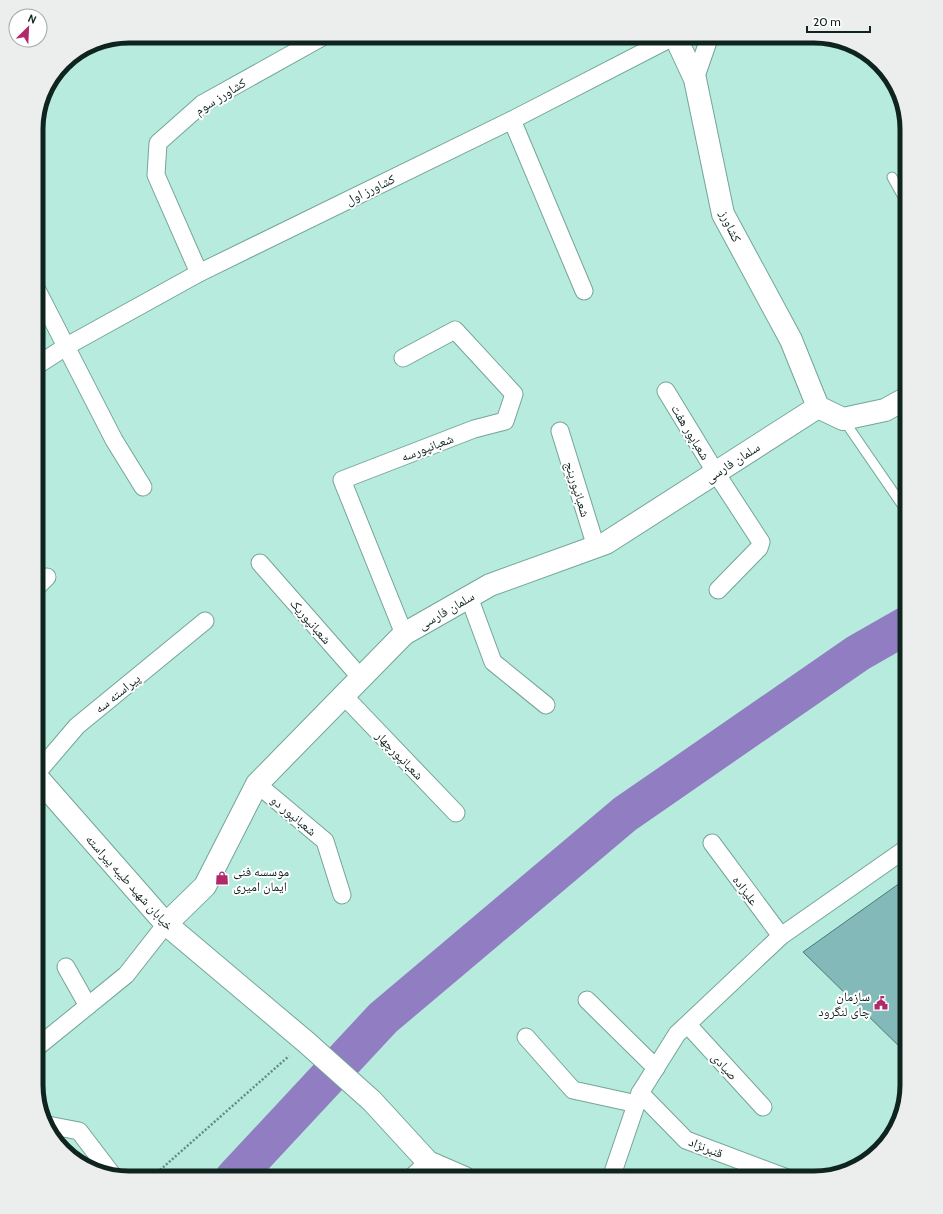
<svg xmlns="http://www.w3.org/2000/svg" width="943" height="1214" font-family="Cabin,'Noto Naskh Arabic',sans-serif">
	<rect width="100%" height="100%" fill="#b7ebdd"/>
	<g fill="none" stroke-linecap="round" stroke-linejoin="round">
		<path stroke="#917dc1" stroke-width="38" d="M234,1178L383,1018L625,814L858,653L907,625"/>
	</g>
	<path fill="#83b9b9" stroke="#477b7c" d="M907,878V1054L803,952Z"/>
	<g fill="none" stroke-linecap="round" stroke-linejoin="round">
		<g stroke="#74a598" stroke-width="11">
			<g id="lane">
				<path d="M892,177L907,204"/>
				<path d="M843,419L907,512"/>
			</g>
		</g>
		<g stroke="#74a598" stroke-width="19">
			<g id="street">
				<path d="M695,79L710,36"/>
				<path d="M512,120L584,291"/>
				<path d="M199,273L156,175L158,143L202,104L324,36"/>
				<path d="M36,288L114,440L143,487"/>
				<path d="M403,358L455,330L514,394L505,421L474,429L342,480L404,634"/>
				<path d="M36,366L67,346L199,273L512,120L675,36"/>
				<path d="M666,391L716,473L761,542L759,548L718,590"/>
				<path d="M560,431L596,547"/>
				<path d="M260,563L361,678"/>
				<path d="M36,588L47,577"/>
				<path d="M469,597L493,662L546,705"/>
				<path d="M344,696L456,813"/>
				<path d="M36,774L77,726L205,621"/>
				<path d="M257,784L325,841L342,895"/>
				<path d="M712,843L781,936"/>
				<path d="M66,967L88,1006"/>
				<path d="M587,1000L656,1068"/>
				<path d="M688,1025L763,1107"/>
				<path d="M526,1037L573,1090L637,1104"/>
				<path d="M36,1048L126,975L166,924"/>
				<path d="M640,1093L686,1140L787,1178"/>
				<path d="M48,1125L79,1131L111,1173"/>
				<path d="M411,1178L428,1162"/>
				<path d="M611,1178L640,1093L677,1034L781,936L907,848"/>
			</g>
		</g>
		<g stroke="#74a598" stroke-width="24">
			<g id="secondary">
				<path d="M675,36L695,79L723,214L791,340L818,407"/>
				<path d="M818,407L843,419L885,410L907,398"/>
				<path d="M36,776L166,924L306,1042L372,1101L428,1162L465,1178"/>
				<path d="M166,924L205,886L257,784L404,634L490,585L606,543L818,407"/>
			</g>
		</g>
		<path stroke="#668a80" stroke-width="2.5" stroke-dasharray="2 2" stroke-linecap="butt" d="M151,1178L289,1056"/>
		<use href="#lane" stroke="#fff" stroke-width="9"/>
		<use href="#street" stroke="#fff" stroke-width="17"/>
		<use href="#secondary" stroke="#fff" stroke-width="22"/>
	</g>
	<defs>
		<g id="shop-bare" transform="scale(1.08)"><path d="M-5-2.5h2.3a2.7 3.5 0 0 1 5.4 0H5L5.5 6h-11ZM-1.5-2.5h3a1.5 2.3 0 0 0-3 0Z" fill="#b12969" stroke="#fff" stroke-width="2.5" paint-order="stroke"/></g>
		<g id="civic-bare" transform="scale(1.08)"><path d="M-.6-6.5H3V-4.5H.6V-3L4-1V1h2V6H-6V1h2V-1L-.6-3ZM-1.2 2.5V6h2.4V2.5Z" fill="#b12969" stroke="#fff" stroke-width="2.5" paint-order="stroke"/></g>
	</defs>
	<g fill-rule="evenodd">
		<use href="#shop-bare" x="222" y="878"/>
		<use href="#civic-bare" x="881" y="1003"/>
	</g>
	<g text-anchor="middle" stroke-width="4" stroke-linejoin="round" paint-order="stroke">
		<g font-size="13" fill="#10241f" stroke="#fff">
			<text transform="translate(220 96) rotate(-32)" y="5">کشاورز سوم</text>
			<text transform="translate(370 189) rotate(-26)" y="5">کشاورز اول</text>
			<text transform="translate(731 226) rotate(65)" y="5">کشاورز</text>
			<text transform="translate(691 432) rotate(59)" y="5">شعباپور هفت</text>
			<text transform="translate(427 447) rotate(-21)" y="5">شعبانپورسه</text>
			<text transform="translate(732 462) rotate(-33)" y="5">سلمان فارسی</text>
			<text transform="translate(578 489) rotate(73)" y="5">شعبانپورپنج</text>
			<text transform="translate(446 610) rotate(-30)" y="5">سلمان فارسی</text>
			<text transform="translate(311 621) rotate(49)" y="5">شعبانپوریک</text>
			<text transform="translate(117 693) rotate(-39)" y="5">پیراسته سه</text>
			<text transform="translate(400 755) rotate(46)" y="5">شعبانپورچهار</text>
			<text transform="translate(294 815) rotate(40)" y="5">شعبانپور دو</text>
			<text transform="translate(130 882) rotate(48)" y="5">خیابان شهید طیبه پیراسته</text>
			<text transform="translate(746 890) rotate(53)" y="5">علیزاده</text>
			<text transform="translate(725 1066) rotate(48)" y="5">صیادی</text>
			<text transform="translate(706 1147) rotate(22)" y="5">قنبرنژاد</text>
		</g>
		<g font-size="13" fill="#10241f" stroke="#fff" text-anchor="start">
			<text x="233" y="876">موسسه فنی<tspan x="233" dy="15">ایمان امیری</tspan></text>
			<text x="870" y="1001" text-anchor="end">سازمان<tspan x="870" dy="15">چای لنگرود</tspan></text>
		</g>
	</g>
	<path d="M0 0H943V1214H0ZM129 43H814A86 86 0 0 1 900 129V1085A86 86 0 0 1 814 1171H129A86 86 0 0 1 43 1085V129A86 86 0 0 1 129 43Z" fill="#eceded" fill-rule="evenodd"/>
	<path fill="none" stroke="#10241f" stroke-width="5" d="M129 43H814A86 86 0 0 1 900 129V1085A86 86 0 0 1 814 1171H129A86 86 0 0 1 43 1085V129A86 86 0 0 1 129 43Z"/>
	<g transform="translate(28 28) rotate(24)"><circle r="19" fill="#ffffff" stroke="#9fa7a5"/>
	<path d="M0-3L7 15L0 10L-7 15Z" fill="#b12969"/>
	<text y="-6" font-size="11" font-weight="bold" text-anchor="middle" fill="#10241f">N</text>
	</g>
	<path d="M807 26v6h63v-6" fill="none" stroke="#10241f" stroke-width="2"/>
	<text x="813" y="26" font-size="12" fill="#10241f" stroke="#ffffff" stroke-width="3" paint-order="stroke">20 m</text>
</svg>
